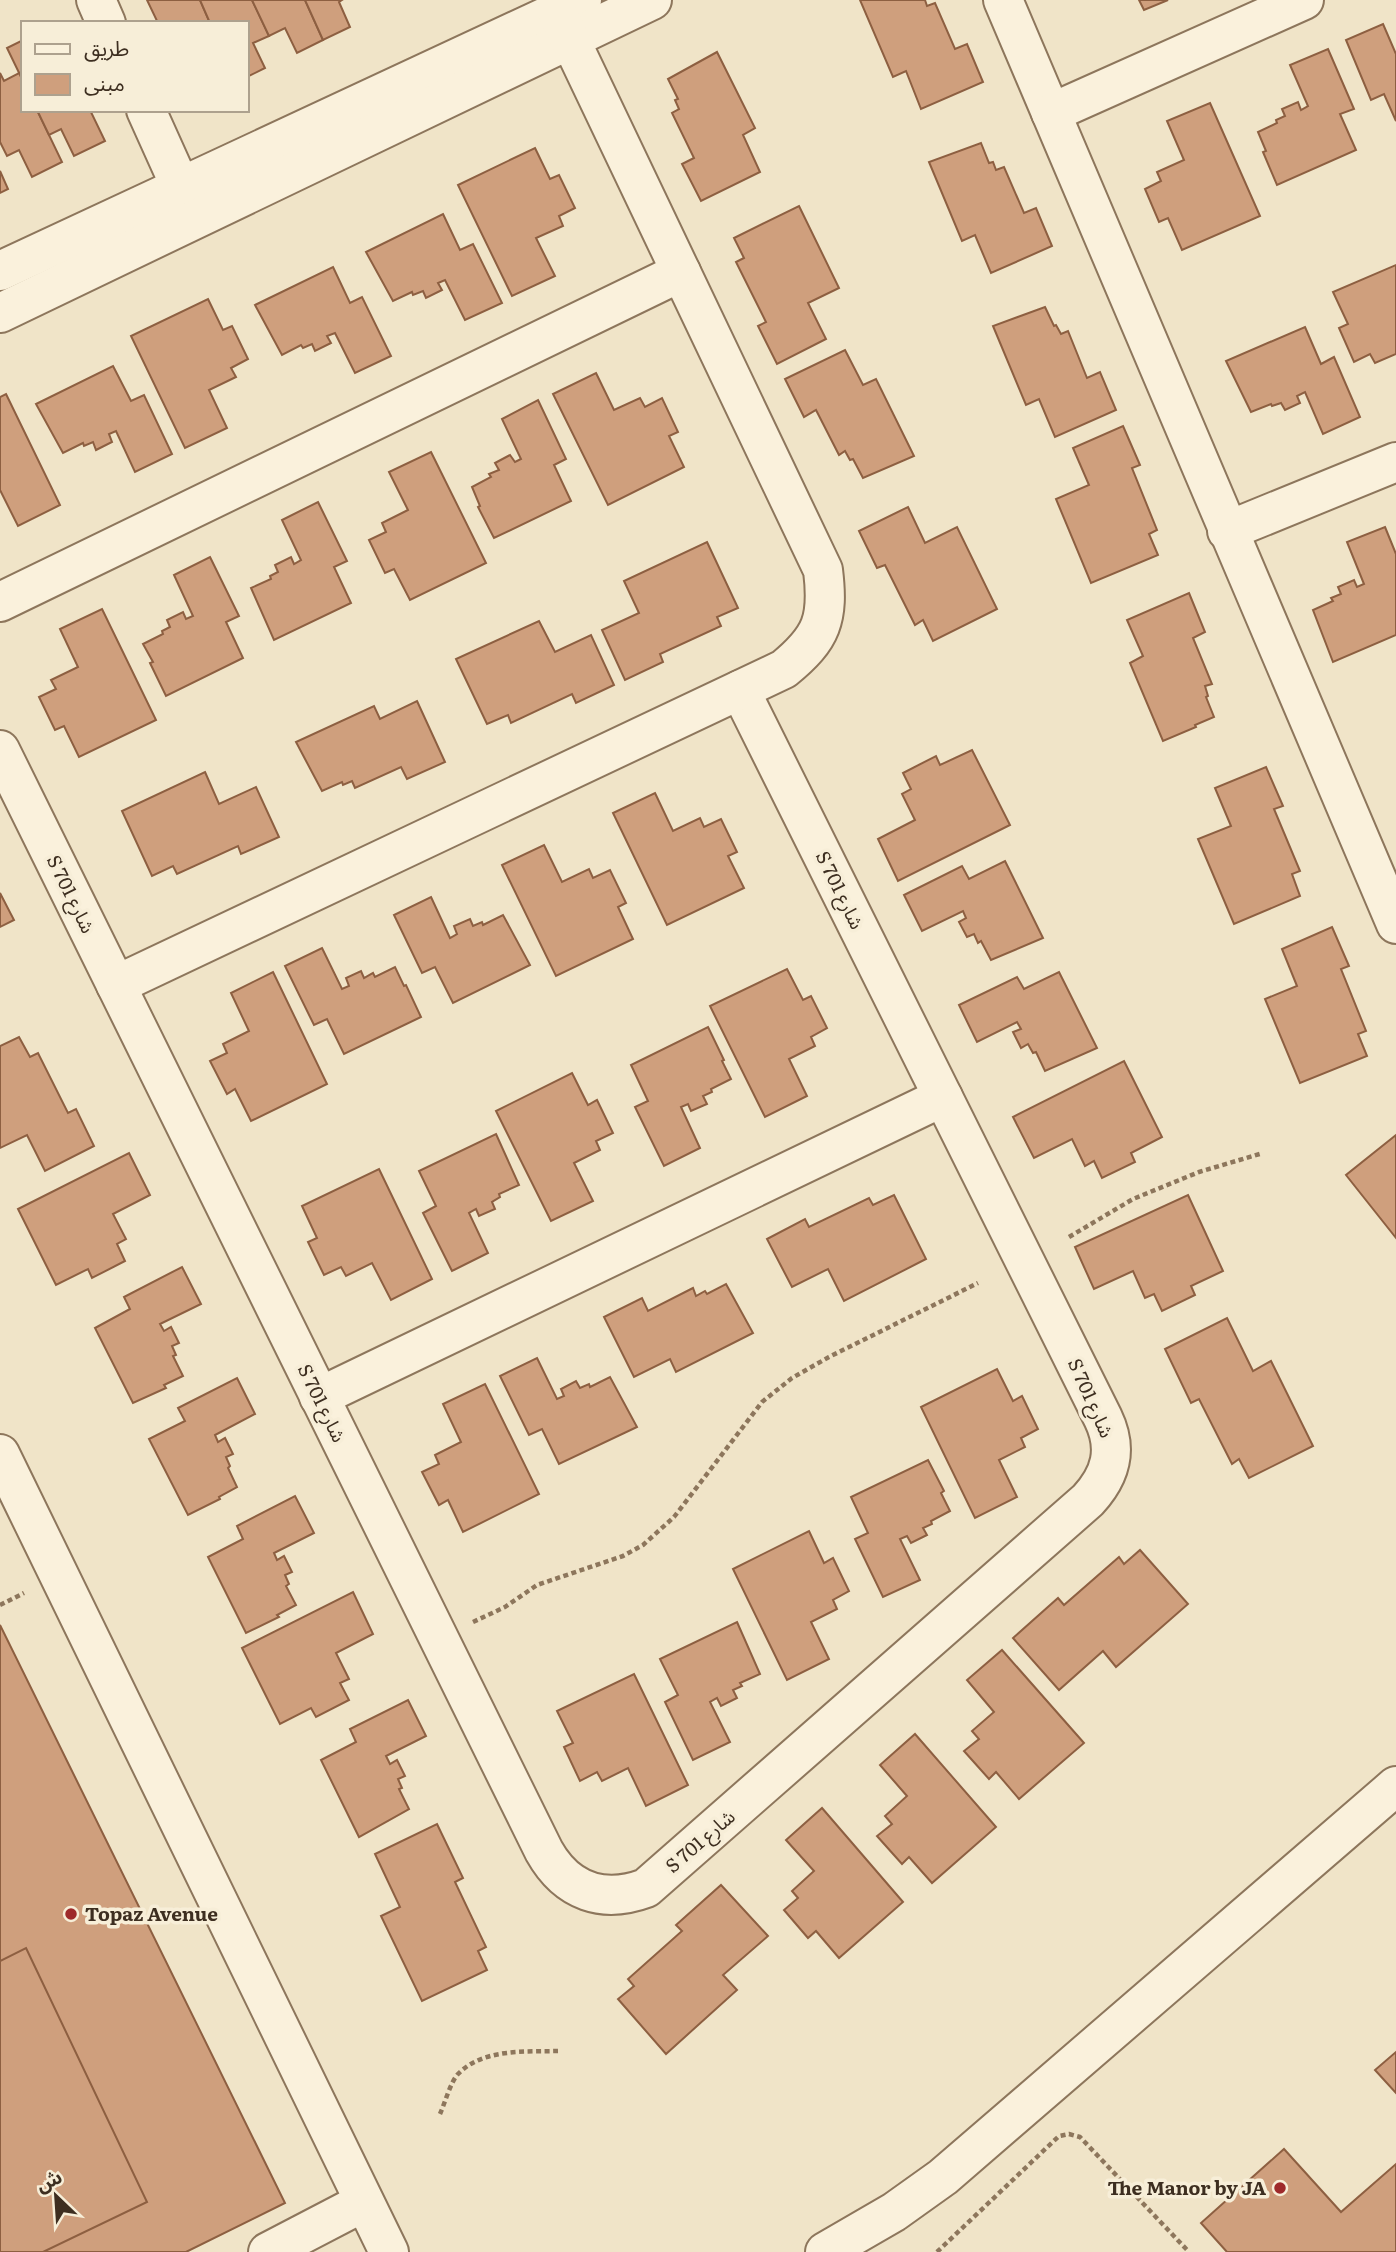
<svg xmlns="http://www.w3.org/2000/svg" width="1396" height="2252" font-family="Literata,'Noto Sans Arabic',serif">
	<rect width="100%" height="100%" fill="#f0e4c8"/>
	<g fill="#cf9f7d" stroke="#8d5f41" stroke-width="2">
		<path d="M147,0H200L210,23H158Z"/>
		<path d="M200,0H252L269,36L253,43L265,68L247,77V23H210Z"/>
		<path d="M252,0H305L323,40L297,53L285,28L269,36Z"/>
		<path d="M305,0H342L339,2L350,27L323,40Z"/>
		<path d="M860,0H925L927,6L935,3L955,49L967,44L983,82L921,109L906,71L893,77Z"/>
		<path d="M1139,0H1168L1144,10Z"/>
		<path d="M1383,24L1396,54V121L1384,94L1371,100L1346,40Z"/>
		<path d="M23,40V81L7,48Z"/>
		<path d="M1328,49L1354,109L1340,114L1356,150L1277,185L1263,152L1266,151L1258,132L1277,123L1276,120L1285,116L1282,109L1298,102L1301,110L1308,106L1290,65Z"/>
		<path d="M717,52L755,128L743,135L760,172L701,201L682,164L694,158L672,113L679,109L675,100L678,99L668,79Z"/>
		<path d="M0,73L4,81L19,73L23,81V110H37L62,162L32,177L19,150L7,156L0,142Z"/>
		<path d="M1210,103L1260,216L1182,250L1168,218L1159,222L1145,189L1161,181L1157,172L1184,160L1167,121Z"/>
		<path d="M37,110H90L105,141L74,156L61,129L49,135Z"/>
		<path d="M981,143L989,163L993,162L996,170L1004,167L1024,213L1036,208L1052,246L991,273L975,235L962,241L929,162Z"/>
		<path d="M535,148L550,179L559,175L575,208L559,216L563,226L536,238L555,276L512,296L458,185Z"/>
		<path d="M0,171L8,189L0,193Z"/>
		<path d="M799,206L839,288L808,303L826,339L777,364L758,326L766,322L736,262L744,258L734,238Z"/>
		<path d="M443,214L460,250L473,244L502,303L465,320L445,280L438,283L442,290L426,298L423,291L413,295L412,292L393,301L366,252Z"/>
		<path d="M1396,265V354L1375,363L1370,354L1354,362L1339,328L1348,324L1333,292Z"/>
		<path d="M333,267L350,303L362,297L391,356L355,373L335,333L327,336L331,343L315,351L312,344L303,348L301,345L282,355L255,305Z"/>
		<path d="M208,299L223,330L232,326L248,359L231,368L236,377L209,390L227,428L185,448L131,336Z"/>
		<path d="M1045,307L1054,326L1056,325L1061,334L1068,331L1087,378L1100,372L1116,410L1055,437L1039,399L1026,405L993,326Z"/>
		<path d="M1305,327L1321,364L1334,357L1360,417L1323,434L1305,392L1297,396L1300,403L1285,410L1281,403L1272,406L1271,404L1251,412L1226,361Z"/>
		<path d="M845,350L863,385L876,379L914,456L863,478L853,459L850,460L845,451L839,455L816,410L804,417L785,379Z"/>
		<path d="M113,366L131,401L144,395L172,454L135,472L116,431L109,434L112,442L96,450L93,442L84,446L83,443L63,453L36,404Z"/>
		<path d="M596,373L614,410L640,398L645,407L662,398L678,432L669,436L684,467L608,505L553,394Z"/>
		<path d="M6,394L60,505L18,526L0,490V397Z"/>
		<path d="M538,400L566,459L554,465L571,501L494,538L478,507L480,506L472,487L491,477L489,474L499,470L495,463L510,455L515,462L521,459L502,419Z"/>
		<path d="M1123,426L1140,465L1132,468L1157,530L1149,534L1158,555L1091,583L1056,499L1089,485L1073,448Z"/>
		<path d="M431,452L486,563L410,600L394,569L385,573L369,540L386,532L382,523L408,510L389,472Z"/>
		<path d="M318,502L347,561L334,567L351,603L274,640L251,588L271,579L270,576L278,572L275,565L291,557L294,564L301,560L282,520Z"/>
		<path d="M908,507L925,543L957,527L997,609L933,641L923,620L915,625L885,565L877,568L859,531Z"/>
		<path d="M1385,527L1396,554V635L1333,662L1313,610L1333,601L1331,598L1341,594L1338,587L1354,580L1357,587L1364,584L1347,542Z"/>
		<path d="M707,542L738,608L717,617L721,626L660,654L663,662L625,680L602,630L639,613L624,581Z"/>
		<path d="M210,557L239,616L226,622L243,658L166,696L150,663L153,662L143,644L163,634L162,631L170,627L167,620L183,612L186,619L193,616L174,575Z"/>
		<path d="M1189,593L1205,632L1193,638L1212,684L1205,686L1208,696L1206,697L1214,717L1195,725L1196,727L1163,741L1130,663L1143,656L1127,620Z"/>
		<path d="M102,609L156,720L79,757L64,726L55,730L39,697L56,689L51,680L78,667L60,629Z"/>
		<path d="M539,621L555,652L591,635L614,685L576,703L572,694L511,723L508,715L487,724L456,659Z"/>
		<path d="M417,701L445,762L407,779L401,767L355,788L352,781L343,785L342,782L322,791L296,742L374,706L380,719Z"/>
		<path d="M972,750L1010,825L898,881L878,839L915,820L902,794L911,789L903,773L936,756L940,765Z"/>
		<path d="M1266,767L1283,806L1274,809L1300,871L1292,874L1300,896L1234,924L1198,839L1231,826L1215,788Z"/>
		<path d="M205,772L219,804L256,787L279,837L241,854L238,846L177,874L173,866L152,876L122,811Z"/>
		<path d="M655,793L673,831L700,818L704,827L721,819L737,852L728,856L744,888L667,925L613,813Z"/>
		<path d="M544,845L562,882L589,869L593,878L610,870L626,903L618,907L633,939L556,976L502,865Z"/>
		<path d="M1005,861L1043,938L991,960L981,941L978,943L974,934L967,937L959,922L966,918L963,911L922,931L904,895L962,866L969,879Z"/>
		<path d="M0,893L14,920L0,927Z"/>
		<path d="M431,897L450,938L457,934L454,926L470,919L473,926L482,922L483,925L503,915L530,965L453,1003L435,967L422,973L394,915Z"/>
		<path d="M1332,927L1349,966L1341,969L1366,1031L1358,1034L1367,1056L1300,1083L1265,999L1297,986L1282,949Z"/>
		<path d="M322,948L342,989L349,986L346,978L361,971L364,978L373,973L375,977L395,967L404,986L406,985L421,1017L344,1054L327,1019L314,1025L285,966Z"/>
		<path d="M787,969L803,1000L811,996L827,1028L811,1037L815,1046L789,1059L807,1096L765,1117L710,1006Z"/>
		<path d="M273,972L327,1084L251,1121L235,1089L227,1094L210,1061L227,1053L223,1044L249,1031L231,993Z"/>
		<path d="M1059,972L1097,1048L1045,1071L1036,1052L1033,1053L1028,1044L1021,1048L1013,1032L1021,1029L1017,1022L977,1042L959,1005L1017,977L1024,989Z"/>
		<path d="M708,1027L724,1060L722,1061L731,1079L711,1089L712,1092L703,1096L707,1104L691,1111L688,1104L681,1107L700,1148L664,1166L635,1107L648,1101L631,1065Z"/>
		<path d="M19,1037L30,1057L38,1053L68,1113L76,1109L94,1146L45,1171L27,1135L0,1148V1046Z"/>
		<path d="M1124,1061L1162,1137L1131,1153L1135,1162L1102,1178L1094,1161L1085,1166L1072,1139L1034,1158L1013,1117Z"/>
		<path d="M572,1073L588,1105L597,1100L613,1133L596,1141L600,1150L574,1163L593,1201L551,1221L496,1111Z"/>
		<path d="M496,1134L519,1185L499,1194L500,1197L492,1202L495,1209L479,1216L476,1209L469,1213L488,1253L452,1271L423,1213L436,1206L419,1171Z"/>
		<path d="M1396,1135V1238L1346,1175Z"/>
		<path d="M129,1153L150,1195L113,1214L126,1239L117,1244L125,1261L92,1278L88,1269L56,1285L18,1209Z"/>
		<path d="M379,1169L432,1279L391,1300L372,1263L346,1276L341,1267L324,1275L308,1242L317,1238L302,1206Z"/>
		<path d="M894,1195L926,1259L844,1301L828,1269L792,1287L767,1239L805,1219L809,1227L869,1198L873,1205Z"/>
		<path d="M1188,1195L1223,1271L1191,1286L1195,1295L1162,1311L1154,1294L1145,1298L1133,1271L1094,1289L1075,1247Z"/>
		<path d="M182,1267L201,1304L160,1324L164,1331L171,1327L179,1343L172,1346L176,1355L173,1356L183,1376L164,1385L166,1388L133,1403L95,1328L130,1309L124,1297Z"/>
		<path d="M726,1284L753,1333L676,1372L670,1359L634,1377L604,1317L642,1298L648,1311L693,1288L696,1296L705,1291L707,1294Z"/>
		<path d="M1227,1318L1253,1371L1271,1361L1313,1446L1249,1478L1239,1459L1232,1464L1199,1399L1191,1403L1165,1349Z"/>
		<path d="M537,1358L557,1399L564,1396L561,1389L576,1381L580,1388L589,1384L590,1387L610,1377L637,1427L559,1464L542,1429L529,1435L500,1376Z"/>
		<path d="M997,1369L1013,1401L1022,1396L1038,1429L1021,1438L1025,1447L999,1460L1017,1497L975,1518L921,1407Z"/>
		<path d="M237,1378L255,1414L215,1435L218,1442L225,1438L233,1454L226,1457L230,1466L228,1468L237,1487L219,1497L220,1499L188,1515L149,1439L185,1421L178,1408Z"/>
		<path d="M485,1384L539,1494L463,1532L448,1500L439,1505L422,1472L439,1464L435,1455L461,1442L443,1404Z"/>
		<path d="M928,1460L944,1491L941,1493L950,1511L931,1521L932,1524L923,1528L927,1535L911,1543L907,1536L900,1539L920,1580L883,1597L855,1539L868,1533L851,1497Z"/>
		<path d="M295,1496L314,1533L274,1553L277,1560L284,1556L292,1572L285,1575L289,1584L286,1586L296,1605L277,1615L279,1617L246,1633L208,1557L243,1539L237,1526Z"/>
		<path d="M809,1531L824,1563L833,1558L849,1591L833,1600L837,1609L811,1622L829,1659L787,1680L733,1569Z"/>
		<path d="M1140,1550L1188,1604L1116,1667L1103,1651L1059,1690L1013,1638L1058,1598L1064,1605L1119,1557L1124,1564Z"/>
		<path d="M353,1592L373,1634L336,1653L349,1679L340,1683L349,1700L316,1717L311,1708L280,1724L242,1648Z"/>
		<path d="M737,1622L760,1674L740,1683L742,1686L733,1690L737,1698L721,1706L717,1698L710,1702L730,1742L693,1760L665,1702L678,1695L660,1659Z"/>
		<path d="M0,1625L285,2203L186,2252H0Z"/>
		<path d="M1002,1650L1084,1743L1019,1799L996,1772L989,1779L964,1751L979,1739L972,1731L994,1712L967,1680Z"/>
		<path d="M634,1674L688,1785L646,1806L628,1768L602,1781L597,1772L580,1781L564,1747L573,1743L557,1711Z"/>
		<path d="M408,1700L426,1736L386,1756L390,1764L397,1760L405,1776L398,1779L402,1788L399,1789L409,1809L359,1837L321,1760L356,1742L350,1729Z"/>
		<path d="M915,1734L996,1827L932,1883L909,1857L902,1864L877,1836L892,1824L885,1816L907,1796L880,1765Z"/>
		<path d="M822,1808L903,1902L839,1958L816,1931L808,1938L784,1910L798,1898L792,1891L814,1871L786,1840Z"/>
		<path d="M437,1824L463,1878L455,1882L486,1947L478,1951L487,1970L422,2001L381,1916L400,1907L375,1854Z"/>
		<path d="M721,1885L768,1936L723,1975L737,1990L666,2054L618,1999L634,1986L628,1979L682,1931L676,1925Z"/>
		<path d="M26,1948L147,2202L43,2252H0V1961Z"/>
		<path d="M1396,2052V2093L1375,2070Z"/>
		<path d="M1284,2149L1341,2212L1396,2164V2252H1227L1201,2223Z"/>
	</g>
	<g fill="none" stroke-linecap="round" stroke-linejoin="round">
		<g stroke="#8d765c" stroke-width="42">
			<g id="minor">
				<path d="M96,0L106,23"/>
				<path d="M1003,0L1396,924"/>
				<path d="M146,110L191,210"/>
				<path d="M1051,113L1304,0"/>
				<path d="M0,271L582,0"/>
				<path d="M0,313L652,0"/>
				<path d="M1227,531L1396,462"/>
				<path d="M0,602L681,272"/>
				<path d="M0,750L544,1851C567,1892 603,1904 646,1888L1088,1500C1111,1475 1118,1449 1103,1418L740,690"/>
				<path d="M116,985L784,669C822,638 829,619 823,570L557,12"/>
				<path d="M319,1397L943,1097"/>
				<path d="M0,1454L389,2252"/>
				<path d="M268,2252L364,2202"/>
				<path d="M825,2252L894,2212L943,2177L1396,1786"/>
			</g>
		</g>
		<g stroke="#8d765c" stroke-width="4.5" stroke-dasharray="5 3.5" stroke-linecap="butt">
			<path d="M1069,1237L1133,1199L1199,1172L1263,1153"/>
			<path d="M0,1605L24,1593"/>
			<path d="M473,1622L505,1607L537,1585L623,1556L643,1545L674,1517L762,1402L792,1378L829,1357L978,1283"/>
			<path d="M440,2114C445,2103 450,2083 458,2074C483,2048 526,2052 558,2051"/>
			<path d="M937,2252L1059,2136L1069,2134L1080,2137L1189,2252"/>
		</g>
		<use href="#minor" stroke="#faf1dc" stroke-width="38"/>
	</g>
	<g fill="#9e2a2b" stroke="#f7eed8" stroke-width="2.5">
		<circle cx="71" cy="1914" r="7"/>
		<circle cx="1280" cy="2188" r="7"/>
	</g>
	<g text-anchor="middle" stroke-width="7" stroke-linejoin="round" paint-order="stroke">
		<g font-size="19" fill="#3d2e20" stroke="#f7eed8">
			<text transform="translate(840 890) rotate(64)" y="7">S 701 شارع</text>
			<text transform="translate(71 894) rotate(64)" y="7">S 701 شارع</text>
			<text transform="translate(1091 1398) rotate(66)" y="7">S 701 شارع</text>
			<text transform="translate(322 1403) rotate(64)" y="7">S 701 شارع</text>
			<text transform="translate(700 1841) rotate(-41)" y="7">S 701 شارع</text>
		</g>
		<g font-size="19" font-weight="bold" fill="#3d2e20" stroke="#f7eed8" text-anchor="start">
			<text x="85" y="1921">Topaz Avenue</text>
			<text x="1266" y="2195" text-anchor="end">The Manor by JA</text>
		</g>
	</g>
	<rect x="21" y="21" width="228" height="91" fill="#f7eed8" stroke="#ada18e" stroke-width="2"/>
	<rect x="35" y="44" width="35" height="10" fill="#faf1dc" stroke="#ada18e" stroke-width="2"/>
	<text x="84" y="56" font-size="21" fill="#3d2e20">طريق</text>
	<rect x="35" y="74" width="35" height="21" fill="#cf9f7d" stroke="#ada18e" stroke-width="2"/>
	<text x="84" y="91" font-size="21" fill="#3d2e20">مبنى</text>
	<g transform="translate(56 2196) rotate(335)" stroke="#f7eed8" stroke-width="5" paint-order="stroke">
	<path d="M0-5L12 26L0 18L-12 26Z" fill="#3d2e20"/>
	<text y="-10" font-size="19" font-weight="bold" text-anchor="middle" fill="#3d2e20">ش</text>
	</g>
</svg>
